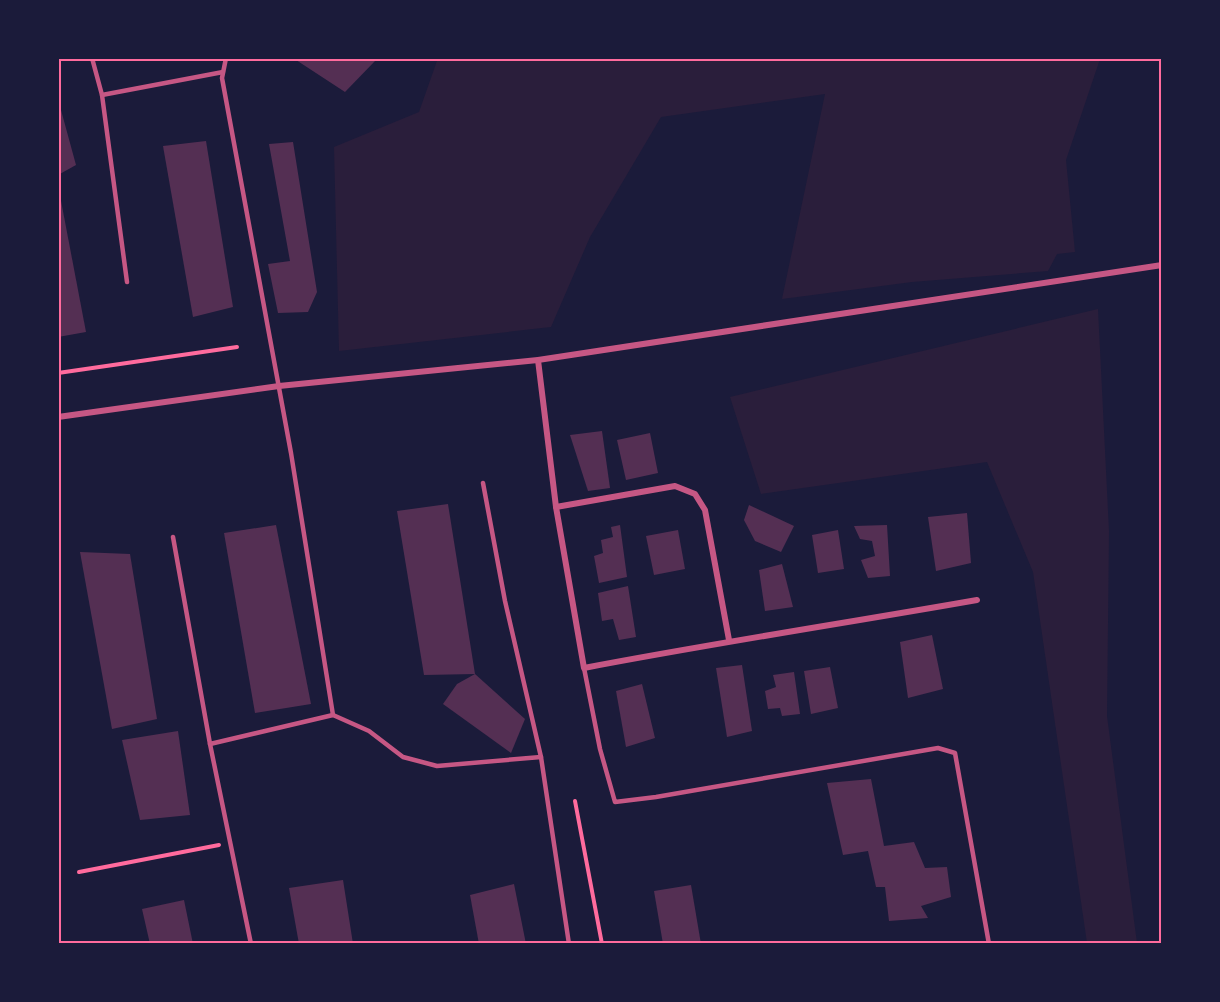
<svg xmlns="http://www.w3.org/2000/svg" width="1220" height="1002" font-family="'Work Sans',sans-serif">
	<rect width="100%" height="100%" fill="#1b1b3a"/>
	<g fill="#2a1e3b">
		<path d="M438,58L1100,59L1066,160L1075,252L1057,254L1048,271L912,282L782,299L825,94L661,117L590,237L551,327L339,351L334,147L419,112Z"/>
		<path d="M1098,309L1109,531L1107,716L1137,943H1087L1033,572L987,462L761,494L730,397Z"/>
	</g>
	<g fill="#542f53">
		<path d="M293,58H373L375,61L345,92Z"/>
		<path d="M58,99L76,165L58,175Z"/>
		<path d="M206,141L233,307L193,317L163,146Z"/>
		<path d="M293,142L317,292L308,312L278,313L268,264L290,261L269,144Z"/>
		<path d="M58,185L86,332L58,337Z"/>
		<path d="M602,431L610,488L588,491L570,435Z"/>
		<path d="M650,433L658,473L626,480L617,440Z"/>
		<path d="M448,504L475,674L424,675L397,511Z"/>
		<path d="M749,505L794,526L781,552L755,541L744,520Z"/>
		<path d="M967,513L971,563L936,571L928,517Z"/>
		<path d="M276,525L311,704L255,713L224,533Z"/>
		<path d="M620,525L627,577L599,583L594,556L603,553L601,540L613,537L611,527Z"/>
		<path d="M887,525L890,576L868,578L861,560L875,556L872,541L860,539L854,526Z"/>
		<path d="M678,530L685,569L654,575L646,536Z"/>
		<path d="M838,530L844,569L818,573L812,535Z"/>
		<path d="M80,552L130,554L157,719L112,729Z"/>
		<path d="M782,564L793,607L765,611L759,570Z"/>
		<path d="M628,586L636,637L619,640L613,619L602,621L598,593Z"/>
		<path d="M932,635L943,689L908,698L900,642Z"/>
		<path d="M742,665L752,731L727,737L716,668Z"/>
		<path d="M830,667L838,708L811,714L804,671Z"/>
		<path d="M794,672L800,714L782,716L780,708L768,709L765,691L776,687L773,675Z"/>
		<path d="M475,674L525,719L511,753L443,704L457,684Z"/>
		<path d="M642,684L655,738L626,747L616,691Z"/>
		<path d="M178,731L190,815L140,820L122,740Z"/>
		<path d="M871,779L884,846L914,842L925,868L947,867L951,897L921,906L928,918L889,921L885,887H876L868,851L843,855L827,783Z"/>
		<path d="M343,880L353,944H299L289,888Z"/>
		<path d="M514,884L526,944H479L470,895Z"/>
		<path d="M691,885L701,944H663L654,891Z"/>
		<path d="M184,900L193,944H150L142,909Z"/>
	</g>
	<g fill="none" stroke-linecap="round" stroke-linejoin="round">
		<g stroke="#ff6b9d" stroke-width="4">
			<path d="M58,373L237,347"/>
			<path d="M575,801L602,944"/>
			<path d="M79,872L219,845"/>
		</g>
		<g stroke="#c65784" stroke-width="4.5">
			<path d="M92,58L102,95L127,282"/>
			<path d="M226,58L222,78L291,453L333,715"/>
			<path d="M102,95L223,72"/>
			<path d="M483,483L505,601L541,757L569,944"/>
			<path d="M173,537L210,744L251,944"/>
			<path d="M584,668L600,749L615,802L656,797L938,748L955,753L989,944"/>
			<path d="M210,744L333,715L369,731L403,757L437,766L541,757"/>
		</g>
		<g stroke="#c65784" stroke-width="6">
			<path d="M538,360L556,507L584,668C715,643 846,623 977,600"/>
			<path d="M58,417L279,386L538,360L1162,265"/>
			<path d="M556,507L675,486L695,494L705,510L729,640"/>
		</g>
	</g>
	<rect width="1220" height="1002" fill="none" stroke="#1b1b3a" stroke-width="120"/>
	<rect x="60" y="60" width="1100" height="882" fill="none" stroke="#ff6b9d" stroke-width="2"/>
</svg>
